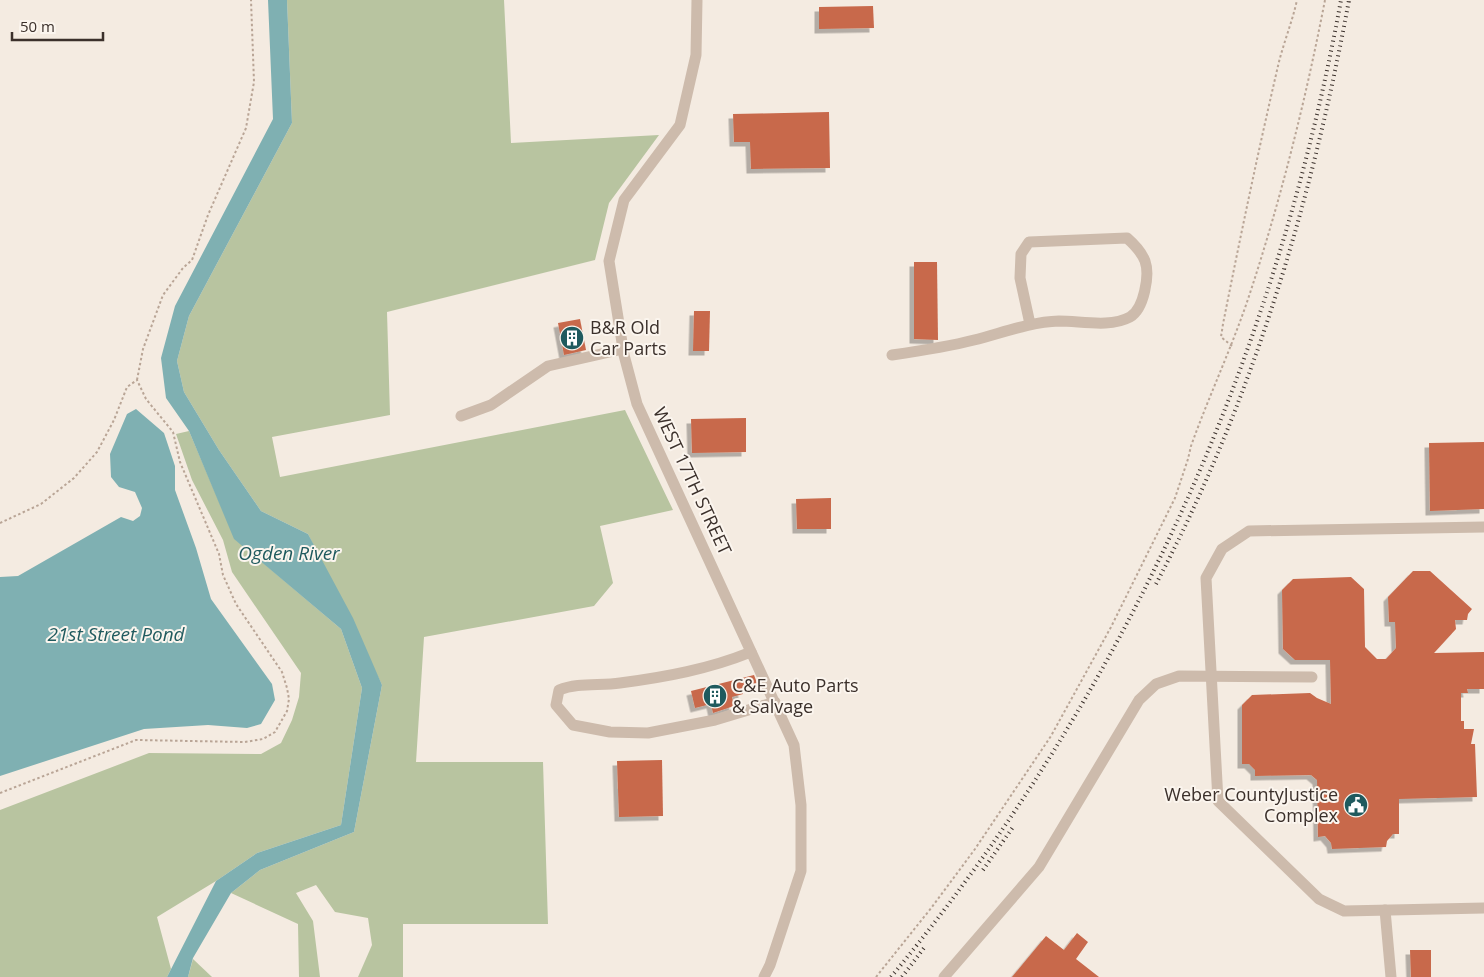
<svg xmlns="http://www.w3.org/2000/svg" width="1484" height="977" font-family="'Open Sans',sans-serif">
	<defs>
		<filter id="shadow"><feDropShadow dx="-4.5" dy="4.5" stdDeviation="0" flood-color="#0004"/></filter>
	</defs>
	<rect width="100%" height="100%" fill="#f4ebe1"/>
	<g fill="#b8c4a0">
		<path d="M287,0H504L511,143L659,135L609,203L595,260L387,312L390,415L272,437L280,477L625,410L673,510L600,526L613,583L594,606L424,637L416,762H543L548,924H403V977H358L372,945L368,918L335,912L316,885L296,893L313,921L320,977H299L298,924L231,893L260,870L354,832L382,685L308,534L261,511L219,450L184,392L177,361L189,316L292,123Z"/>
		<path d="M189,431L235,539L341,629L362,688L341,825L257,853L216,881L157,917L171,969L167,977H0V810L149,753L261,754L281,743L292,720L299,697L301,673L232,572L223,540L192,480L176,434Z"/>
		<path d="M193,959L212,977H188Z"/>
	</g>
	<g fill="#7fb0b2">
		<path d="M268,0H287L292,123L189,316L177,361L184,392L219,450L261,511L308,534L353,618L382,685L354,832L260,870L231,893L193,958L188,977H167L216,881L257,853L341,825L362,688L341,629L234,539L189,431L166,398L161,358L175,306L273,119Z"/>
		<path d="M136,409L164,433L175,466V490L196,548L211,599L272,684L275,700L261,724L247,728L208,725L144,729L0,776V577L18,576L121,517L133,521L140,516L142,508L135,492L119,487L111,477L110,454L127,414Z"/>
	</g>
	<g fill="#c8694b" filter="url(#shadow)">
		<path d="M873,6L874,28L819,29V7Z"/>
		<path d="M829,112L830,168L751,169L750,142H734L733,114Z"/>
		<path d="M914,262H937L938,340L914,339Z"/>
		<path d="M694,311H710L709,351H693Z"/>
		<path d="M580,319L586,350L564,355L558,323Z"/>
		<path d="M746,418V452L692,453L691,419Z"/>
		<path d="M1484,442V509L1430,511L1429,443Z"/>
		<path d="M831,498V529H797L796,499Z"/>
		<path d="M1413,571H1430L1472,609L1468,614L1467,620H1455L1456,629L1434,653L1484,652V689H1467L1468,693H1461V721H1464V729H1474L1471,744H1475L1477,797L1399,799V834H1393L1387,841L1386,847L1332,849L1331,843L1325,836L1318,837L1317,780L1311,775L1255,776V770L1249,764H1242V705L1252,695L1310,693L1317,698L1331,704L1330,660H1295L1283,649L1282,590L1293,579L1351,577L1364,589L1365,647L1377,659H1386L1396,648L1395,622H1389L1388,597Z"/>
		<path d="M754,675L757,683L742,688L743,694L732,697L734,706L713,713L711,704L695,708L691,691Z"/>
		<path d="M662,760L663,816L619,817L617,761Z"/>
		<path d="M1077,933L1088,942L1076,959L1099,977H1012L1046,936L1064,950Z"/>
		<path d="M1410,950H1431V977H1411Z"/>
	</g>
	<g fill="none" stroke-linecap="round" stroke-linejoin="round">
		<g stroke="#b9a596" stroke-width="2" stroke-dasharray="2.5 2.5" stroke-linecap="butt">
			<path d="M1232,346L1221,337L1223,324C1240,238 1258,152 1278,66C1283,44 1292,23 1297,0"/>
			<path d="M137,380L143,349L163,295L183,268L192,260L208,215L246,128L254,82L251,0"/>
			<path d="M0,523L41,504L74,478L97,452L114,420L127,387L137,380"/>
			<path d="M0,793L136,740L245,742L263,739L275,732L287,711L289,699L287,688L282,672L236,604L223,575L219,554L180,462L173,432L146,399L137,380"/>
			<path d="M876,977L932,907L975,849L1051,736L1111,627L1175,498L1188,459L1191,446C1210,393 1234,343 1251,290C1282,195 1306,98 1325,0"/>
		</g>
		<g stroke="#cdbbac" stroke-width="11">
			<path d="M697,0L696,55L680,125L624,200L609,261L624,355L637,404L794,745L801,805V871L770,965L764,977"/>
			<path d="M892,355C920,351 947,347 974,340C1002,333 1029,322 1059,321C1081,321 1110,328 1130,317C1144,309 1150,275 1145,261C1141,251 1135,245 1127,238L1029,242L1021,254L1020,278L1030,324"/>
			<path d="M461,416L491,405L548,366L623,349"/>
			<path d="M1484,527L1249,531L1222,549L1206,578L1218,801L1319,899L1344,911L1484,908"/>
			<path d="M751,652C709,669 666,677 620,683C600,686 578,682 559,690L556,705L573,725L610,732L648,733L715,720L775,702"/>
			<path d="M1385,910L1391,977"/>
			<path d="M944,977L1039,867L1139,700L1156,684L1179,676L1312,677"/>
		</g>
		<g stroke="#3b302b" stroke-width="4" stroke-dasharray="1 4" stroke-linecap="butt">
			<path d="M1156,584C1252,402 1312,201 1349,0"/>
			<path d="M983,870L1013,827"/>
			<path d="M891,977C1125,694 1275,360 1341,0"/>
			<path d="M902,977L924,948"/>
		</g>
	</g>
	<defs>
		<g id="building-disc" transform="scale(1.25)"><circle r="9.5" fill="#1f5a5e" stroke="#fbf5ee"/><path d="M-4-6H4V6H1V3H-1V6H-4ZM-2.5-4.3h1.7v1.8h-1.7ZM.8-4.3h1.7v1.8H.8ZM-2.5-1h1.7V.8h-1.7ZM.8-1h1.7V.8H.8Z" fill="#fff"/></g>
		<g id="civic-disc" transform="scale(1.25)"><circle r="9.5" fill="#1f5a5e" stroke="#fbf5ee"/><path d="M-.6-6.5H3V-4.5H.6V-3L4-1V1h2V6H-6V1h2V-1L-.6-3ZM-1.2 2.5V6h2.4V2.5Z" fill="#fff"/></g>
	</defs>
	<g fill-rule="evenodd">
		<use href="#building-disc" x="572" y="338"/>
		<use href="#building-disc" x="715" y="696"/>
		<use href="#civic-disc" x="1356" y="805"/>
	</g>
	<g text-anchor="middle" stroke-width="4" stroke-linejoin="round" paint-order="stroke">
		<g font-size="18" fill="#3b302b" stroke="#fbf5ee" text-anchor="start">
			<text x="590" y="334">B&amp;R Old<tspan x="590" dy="21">Car Parts</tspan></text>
			<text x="732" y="692">C&amp;E Auto Parts<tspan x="732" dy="21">&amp; Salvage</tspan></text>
			<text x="1338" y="801" text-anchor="end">Weber CountyJustice<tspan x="1338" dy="21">Complex</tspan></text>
		</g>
		<g font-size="18" fill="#3b302b" stroke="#fbf5ee">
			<text transform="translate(692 481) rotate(65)" y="6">WEST 17TH STREET</text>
		</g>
		<g font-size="19" font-style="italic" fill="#1f5a5e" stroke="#fbf5ee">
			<text x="289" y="560">Ogden River</text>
			<text x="116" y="641">21st Street Pond</text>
		</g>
	</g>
	<path d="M12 32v8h91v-8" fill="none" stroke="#3b302b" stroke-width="2.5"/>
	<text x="20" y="32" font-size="15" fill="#3b302b" stroke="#fbf5ee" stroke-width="4" paint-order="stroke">50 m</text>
</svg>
